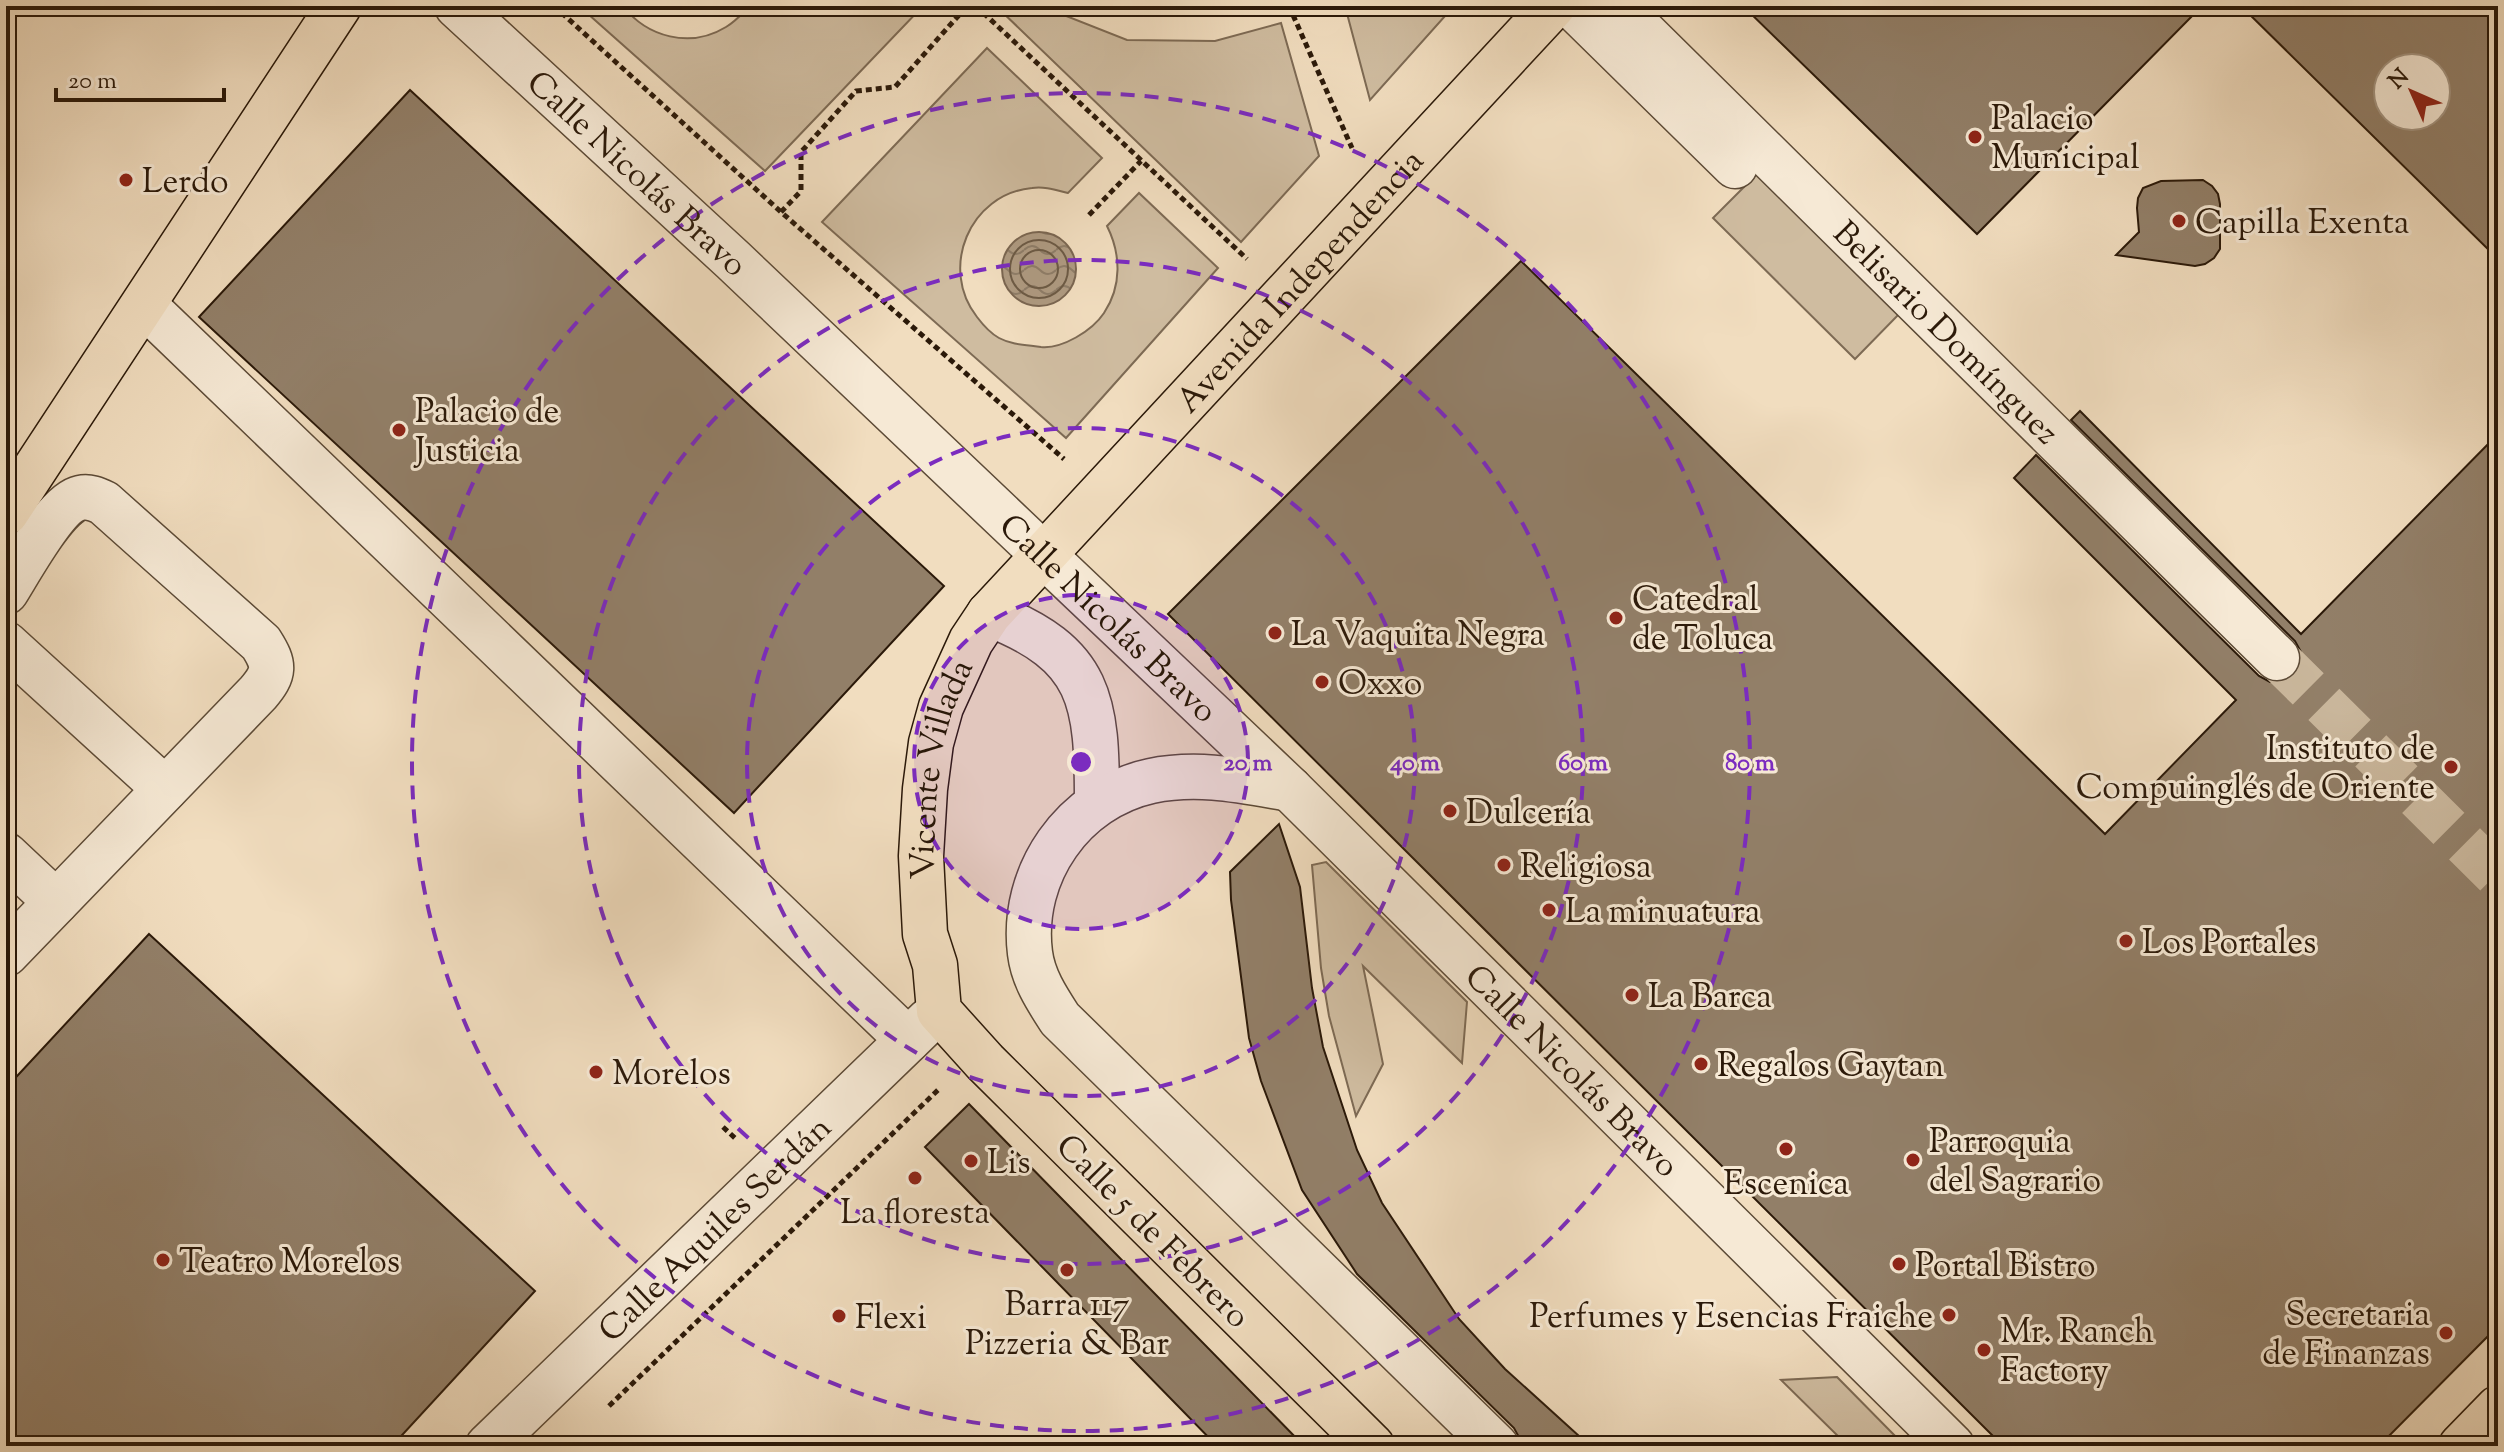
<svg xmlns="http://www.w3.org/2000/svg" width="2504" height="1452" font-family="'Sorts Mill Goudy',serif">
	<defs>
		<pattern id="water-waves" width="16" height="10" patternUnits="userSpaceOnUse" patternTransform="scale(2)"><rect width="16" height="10" fill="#ae9a81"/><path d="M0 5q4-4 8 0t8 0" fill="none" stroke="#8e7d68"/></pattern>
	</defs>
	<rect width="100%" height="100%" fill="#f1ddbf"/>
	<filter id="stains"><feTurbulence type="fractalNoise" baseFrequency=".0025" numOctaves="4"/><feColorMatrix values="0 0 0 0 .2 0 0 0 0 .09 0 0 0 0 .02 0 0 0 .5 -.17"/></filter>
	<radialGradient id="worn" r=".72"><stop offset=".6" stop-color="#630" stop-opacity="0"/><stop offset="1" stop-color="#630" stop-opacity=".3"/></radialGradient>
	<g fill="#cfbca0" stroke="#7d6a54" stroke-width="2">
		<path d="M579,6H623C647,37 690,49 726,27C735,22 743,13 750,6H923L765,171Z"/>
		<path d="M1000,6H1041L1127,40L1215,41L1281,23L1319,156L1241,242L998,8Z"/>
		<path d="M1345,6H1454L1370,100Z"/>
		<path d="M987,48L1102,158L1068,193C1056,190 1044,186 1032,188C969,194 939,269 977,317C983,325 990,333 999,338C1012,345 1027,345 1041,347C1062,349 1092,331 1104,313C1122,286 1121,254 1107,226L1139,193L1218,268L1066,438L822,222Z"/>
		<path d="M1762,169L1903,310L1855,359L1713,218Z"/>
		<path d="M1326,862L1467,1002L1462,1063L1363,966L1383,1064L1356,1116L1329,1016L1321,968L1312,865Z"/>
		<path d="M1837,1377L1905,1446H1848L1781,1380Z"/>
	</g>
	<circle fill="url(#water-waves)" stroke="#7a6651" stroke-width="2" cx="1039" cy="269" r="37"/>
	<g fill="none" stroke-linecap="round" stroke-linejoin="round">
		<g stroke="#6c5a45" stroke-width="2">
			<circle cx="1039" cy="269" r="29"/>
			<circle cx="1039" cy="269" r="19"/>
		</g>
	</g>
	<g fill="#927f68" stroke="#2b1909" stroke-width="2" fill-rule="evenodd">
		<path d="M1743,6H2202L1977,234Z"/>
		<path d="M2241,6H2498V259ZM2388,68H2436V116H2388Z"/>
		<path d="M410,90L944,586L734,813L199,317Z"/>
		<path d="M2203,180L2212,186L2218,194L2220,204V249L2214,258L2205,264L2195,266L2116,255L2139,232L2137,208L2138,198L2143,188L2161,181Z"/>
		<path d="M1521,261L2105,834L2236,700L2014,478L2036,455L2259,676L2270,682H2283L2294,676L2301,665V652L2295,641L2071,420L2080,411L2301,634L2498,434V1326L2379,1446H2003L1168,614Z"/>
		<path d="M1279,824L1300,887L1312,988L1323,1047L1357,1150L1382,1203L1459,1319L1505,1369L1590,1446H1520V1439L1514,1428L1357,1274L1302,1190L1261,1081L1249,1038L1231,900L1230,872Z"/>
		<path d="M149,934L535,1291L392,1446H6V1088Z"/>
		<path d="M969,1104L1304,1446H1217L925,1147Z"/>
	</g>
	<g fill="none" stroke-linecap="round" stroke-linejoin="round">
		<path stroke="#c9b69b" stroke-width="44" stroke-dasharray="44 22" stroke-linecap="butt" d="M2277,658L2498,877"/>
		<g stroke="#5c4a36" stroke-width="47">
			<g id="minor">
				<path id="s1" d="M457,6L733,260L1290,789L1952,1446"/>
				<path d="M1572,6L1735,166"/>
				<path id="s2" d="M1617,6L2277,658"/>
				<path d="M144,305L908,1040"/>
				<path d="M6,592C20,570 56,503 80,498C89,496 96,499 104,503L261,643C275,665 275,673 258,693L6,954"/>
				<path d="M989,614C1093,654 1097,701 1097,803"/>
				<path d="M6,644L165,789"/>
				<path d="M1290,789C1243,781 1199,771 1151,781C1073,798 1020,874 1030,953C1033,978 1047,999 1060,1019L1496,1446"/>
				<path d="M6,855L56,902"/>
				<path id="s3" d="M488,1446L929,1020"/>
			</g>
		</g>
		<g stroke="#2b1909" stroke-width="47">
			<g id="major">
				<path d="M6,513L339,6"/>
				<path id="s4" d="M1372,1446L985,1062L939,1011L935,965L925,934L921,856L925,789L931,743L941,707L971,641L989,614L1553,6"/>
				<path d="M2461,1446L2498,1408"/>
			</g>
		</g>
		<g stroke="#2b1909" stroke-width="5" stroke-dasharray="6 4" stroke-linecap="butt">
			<path d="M554,6L781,212L1064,459"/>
			<path d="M976,6L1247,259"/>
			<path d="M1140,6L1185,8L1198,6"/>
			<path d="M1289,6L1352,148"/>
			<path d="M781,212L801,191V152L856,91L895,87L967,6"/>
			<path d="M1089,215L1141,161"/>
			<path d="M723,1127L736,1139"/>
			<path d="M609,1406L939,1089"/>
		</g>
		<use href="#minor" stroke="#f6e9d5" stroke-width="44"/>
		<use href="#major" stroke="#f1ddbf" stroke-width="44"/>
	</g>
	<circle cx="1081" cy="762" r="167" fill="#7b2cbf" fill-opacity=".12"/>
	<g fill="none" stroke="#7b2cbf" stroke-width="4" stroke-dasharray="14 10">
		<circle cx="1081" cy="762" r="167"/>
		<circle cx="1081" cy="762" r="334"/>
		<circle cx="1081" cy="762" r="502"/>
		<circle cx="1081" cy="762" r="669"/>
	</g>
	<g fill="#8f2418" stroke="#f6e9d5" stroke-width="3">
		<circle cx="1975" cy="137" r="8"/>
		<circle cx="126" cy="180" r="8"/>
		<circle cx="2179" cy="221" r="8"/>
		<circle cx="399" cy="430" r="8"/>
		<circle cx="1616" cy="618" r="8"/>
		<circle cx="1275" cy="633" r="8"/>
		<circle cx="1322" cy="682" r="8"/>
		<circle cx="2451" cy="767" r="8"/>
		<circle cx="1450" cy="811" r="8"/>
		<circle cx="1504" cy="865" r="8"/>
		<circle cx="1549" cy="910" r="8"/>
		<circle cx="2126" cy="941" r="8"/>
		<circle cx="1632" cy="995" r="8"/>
		<circle cx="1701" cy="1064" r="8"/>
		<circle cx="596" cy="1072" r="8"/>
		<circle cx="1786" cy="1149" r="8"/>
		<circle cx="1913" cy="1160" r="8"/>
		<circle cx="971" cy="1161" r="8"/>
		<circle cx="915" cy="1178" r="8"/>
		<circle cx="163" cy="1260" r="8"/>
		<circle cx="1899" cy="1264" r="8"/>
		<circle cx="1067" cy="1270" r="8"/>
		<circle cx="1949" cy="1315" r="8"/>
		<circle cx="839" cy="1316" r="8"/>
		<circle cx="2446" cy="1333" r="8"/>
		<circle cx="1984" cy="1350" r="8"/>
	</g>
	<g text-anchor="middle" stroke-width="6" stroke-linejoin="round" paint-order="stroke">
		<g font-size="34" fill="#2b1909" stroke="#f6e9d5" text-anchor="start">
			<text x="1991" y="129">Palacio<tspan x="1991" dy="39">Municipal</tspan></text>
			<text x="142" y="192">Lerdo</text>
			<text x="2195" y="233">Capilla Exenta</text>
			<text x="415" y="422">Palacio de<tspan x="415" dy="39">Justicia</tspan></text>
			<text x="1632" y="610">Catedral<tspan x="1632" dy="39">de Toluca</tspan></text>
			<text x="1291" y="645">La Vaquita Negra</text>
			<text x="1338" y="694">Oxxo</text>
			<text x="2435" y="759" text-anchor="end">Instituto de<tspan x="2435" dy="39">Compuinglés de Oriente</tspan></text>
			<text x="1466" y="823">Dulcería</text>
			<text x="1520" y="877">Religiosa</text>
			<text x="1565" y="922">La minuatura</text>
			<text x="2142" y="953">Los Portales</text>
			<text x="1648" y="1007">La Barca</text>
			<text x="1717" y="1076">Regalos Gaytan</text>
			<text x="612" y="1084">Morelos</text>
			<text x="1929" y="1152">Parroquia<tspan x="1929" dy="39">del Sagrario</tspan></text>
			<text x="987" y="1173">Lis</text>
			<text x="1786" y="1194" text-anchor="middle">Escenica</text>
			<text x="915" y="1223" text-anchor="middle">La floresta</text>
			<text x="179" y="1272">Teatro Morelos</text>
			<text x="1915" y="1276">Portal Bistro</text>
			<text x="1067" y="1315" text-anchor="middle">Barra 117<tspan x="1067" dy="39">Pizzeria &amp; Bar</tspan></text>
			<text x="2430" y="1325" text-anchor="end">Secretaria<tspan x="2430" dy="39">de Finanzas</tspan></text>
			<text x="1933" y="1327" text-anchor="end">Perfumes y Esencias Fraiche</text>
			<text x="855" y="1328">Flexi</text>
			<text x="2000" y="1342">Mr. Ranch<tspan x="2000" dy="39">Factory</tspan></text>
		</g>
		<g font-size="34" fill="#2b1909" stroke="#f6e9d5">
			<text dy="12" stroke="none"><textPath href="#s1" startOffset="246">Calle Nicolás Bravo</textPath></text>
			<text dy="12" stroke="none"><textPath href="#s4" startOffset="1482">Avenida Independencia</textPath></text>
			<text dy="12" stroke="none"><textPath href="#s2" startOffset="464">Belisario Domínguez</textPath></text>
			<text dy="12" stroke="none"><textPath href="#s1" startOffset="894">Calle Nicolás Bravo</textPath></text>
			<text dy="12" stroke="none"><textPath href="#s4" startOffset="860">Vicente Villada</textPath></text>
			<text dy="12" stroke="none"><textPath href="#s1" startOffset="1542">Calle Nicolás Bravo</textPath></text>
			<text dy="12" stroke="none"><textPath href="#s3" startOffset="314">Calle Aquiles Serdán</textPath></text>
			<text transform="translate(1154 1230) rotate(45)" y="12">Calle 5 de Febrero</text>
		</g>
	</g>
	<circle cx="1081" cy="762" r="12" fill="#7b2cbf" stroke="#f6e9d5" stroke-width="4"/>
	<g font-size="24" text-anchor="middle" font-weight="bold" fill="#7b2cbf" stroke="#f6e9d5" stroke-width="6" stroke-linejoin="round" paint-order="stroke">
		<text x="1248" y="770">20 m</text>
		<text x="1415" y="770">40 m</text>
		<text x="1583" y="770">60 m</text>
		<text x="1750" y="770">80 m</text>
	</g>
	<rect width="2504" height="1452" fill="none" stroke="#f1ddbf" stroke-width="32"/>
	<rect x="8" y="8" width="2488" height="1436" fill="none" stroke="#2b1909" stroke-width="4"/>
	<rect x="16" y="16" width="2472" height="1420" fill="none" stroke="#2b1909" stroke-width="2"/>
	<g transform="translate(2412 92) rotate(315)"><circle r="38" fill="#f6e9d5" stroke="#a59683" stroke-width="2"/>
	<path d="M0-6L14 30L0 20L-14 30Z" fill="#8f2418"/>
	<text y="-12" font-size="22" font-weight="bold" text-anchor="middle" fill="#2b1909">N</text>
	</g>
	<path d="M56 88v12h168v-12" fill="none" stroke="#2b1909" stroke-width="4"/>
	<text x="68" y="88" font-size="24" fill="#2b1909" stroke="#f6e9d5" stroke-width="6" paint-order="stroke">20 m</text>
	<rect width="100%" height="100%" filter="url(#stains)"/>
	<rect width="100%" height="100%" fill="url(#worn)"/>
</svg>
